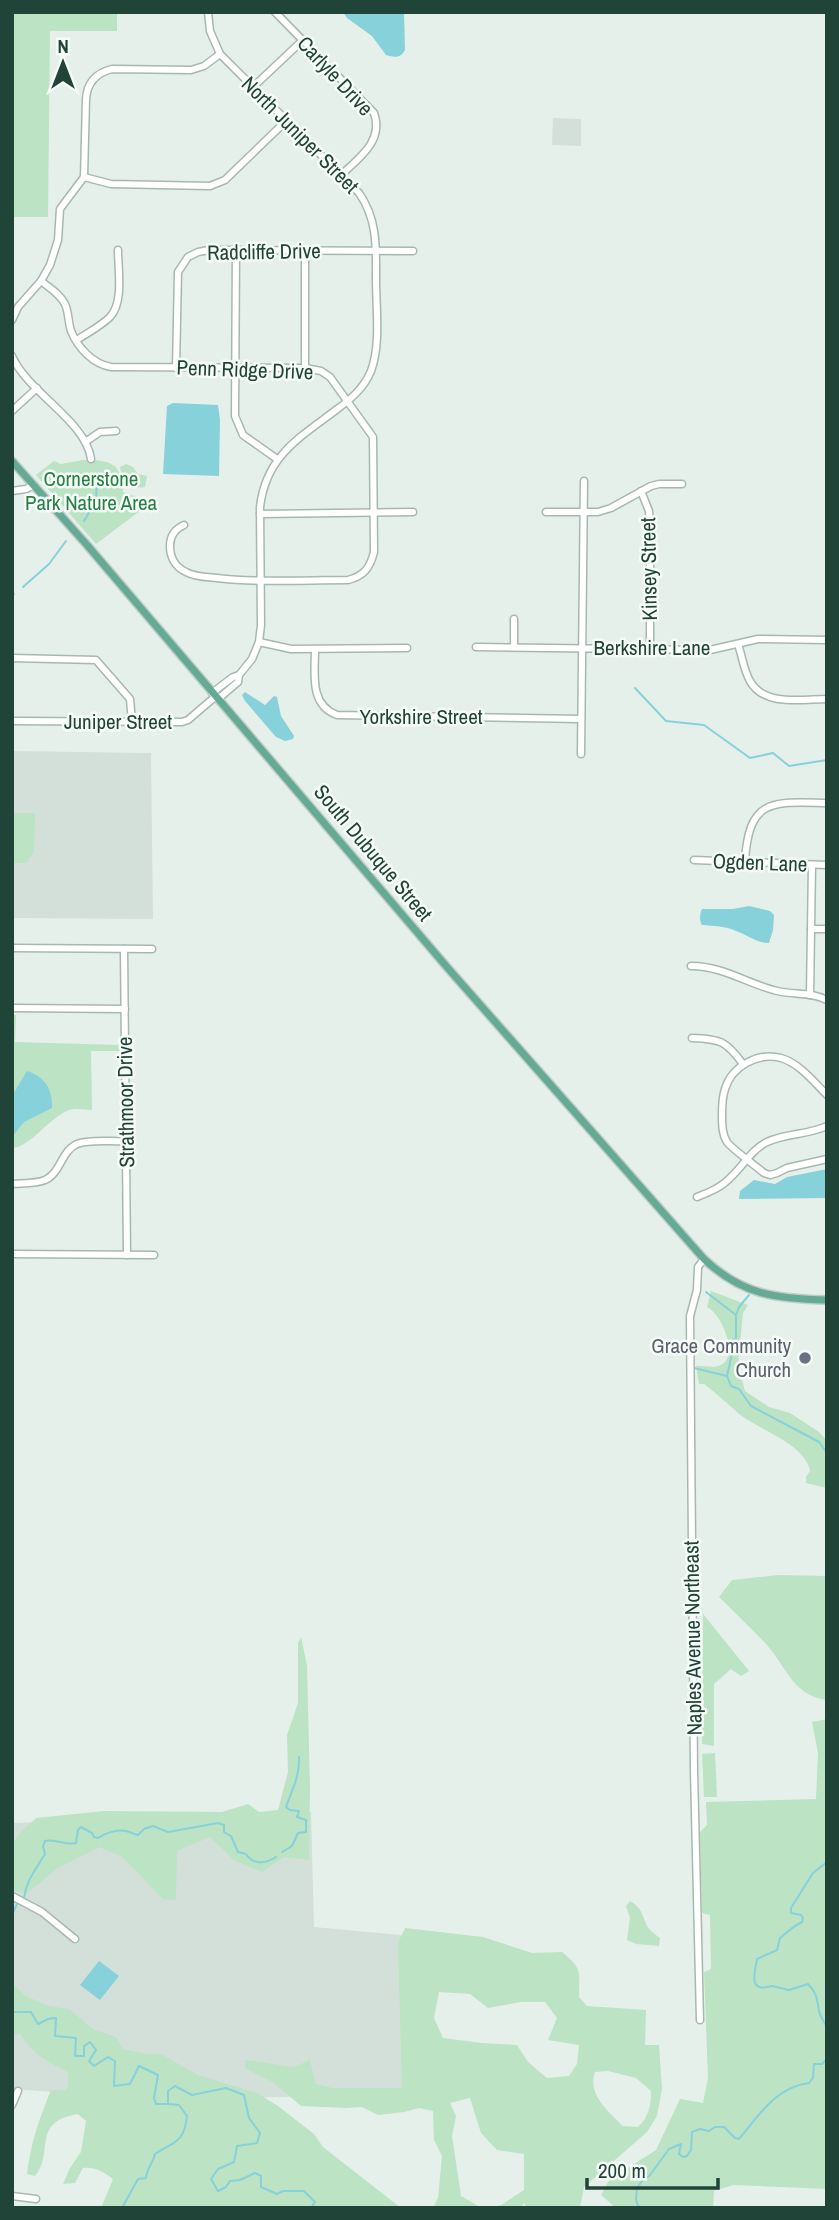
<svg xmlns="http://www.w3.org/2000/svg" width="839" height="2220" font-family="'Archivo Narrow',sans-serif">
	<rect width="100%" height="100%" fill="#e5f0ea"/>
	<g fill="#d3e0d9">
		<path d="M553,118L581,119V146L552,145Z"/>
		<path d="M12,751L151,753L153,919L12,918Z"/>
		<path d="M311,1812L314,1927L401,1935L406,2094L163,2100L12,2089V1823Z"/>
	</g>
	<g fill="#bbe3c4" fill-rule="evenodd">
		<path d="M12,12H117V31H50L48,217H12Z"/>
		<path d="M83,460C108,460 122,461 123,492L140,498L145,507L96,544L36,475L54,461L61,464Z"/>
		<path d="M126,464L133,467L138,474L147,476L145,487C128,490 123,482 120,467Z"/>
		<path d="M12,813H35L34,852L26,863H12Z"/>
		<path d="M12,1015H16L15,1042L119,1045L120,1051H91L92,1110C85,1110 75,1108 69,1110C48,1118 31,1147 12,1148Z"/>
		<path d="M711,1291L748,1305L743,1313L738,1365L745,1391L769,1407L790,1413L819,1432L827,1441V1488L806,1483V1477L810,1471C806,1444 757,1429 738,1413C727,1403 716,1393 704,1384H699L696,1366C703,1365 712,1368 719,1366C740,1359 723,1315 707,1307Z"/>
		<path d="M779,1575L827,1576V1700C793,1696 786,1666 766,1644C751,1628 735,1613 719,1597L732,1580Z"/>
		<path d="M703,1614L749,1671L741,1676L731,1669L714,1684V1746L702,1744Z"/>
		<path d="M301,1637L307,1666L310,1788L309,1860L284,1857L262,1872L234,1860L210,1837L177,1851L176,1900L163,1899L122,1857L100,1847L58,1868L26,1894L12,1890V1846L19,1834L36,1818L104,1811L222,1812L248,1804L259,1812L278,1810L288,1772L287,1735L298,1703V1643Z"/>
		<path d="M827,1719V2189L733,2185L714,2191L713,2208H616L601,2195L609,2180L656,2150L680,2099L703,2103L708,2078L704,1972L711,1969L710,1915L702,1913L700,1832L707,1825L706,1802L816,1799L818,1753L812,1722Z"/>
		<path d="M715,1753L717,1797H704L702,1754Z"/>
		<path d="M630,1901C645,1909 642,1921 650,1930C653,1933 656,1935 660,1938L659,1946L636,1944L627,1940L630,1918L626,1906Z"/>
		<path d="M405,1928L483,1937L532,1953L562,1952C583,1969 579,1971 579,1997L587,2006L646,2010L645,2045H659L662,2089L657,2116L647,2132L584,2187L580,2208H525V2203L519,2208H487L501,2205L524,2190V2154L497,2150L481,2133L470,2098L450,2103L456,2116L452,2136L461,2196L482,2208H442L434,2205L438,2198L442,2156L434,2140L433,2111L419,2108L404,2112L378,2115L362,2107L346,2108L301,2106L274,2083L245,2068V2060L294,2067L310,2060L316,2084L332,2088H402L398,1943ZM439,1992L470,1994L488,2008L521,2002H545L557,2018L548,2040L579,2045L577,2064L569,2076L547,2078L528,2062L517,2045L482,2043L443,2038L434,2018ZM608,2071L636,2078L651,2091C651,2105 649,2117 638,2127L623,2126C608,2111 587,2094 595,2072Z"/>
		<path d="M12,1983L26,1996L48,2006L69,2009L93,2029L116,2037L123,2049L147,2054H161L198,2075L257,2093L278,2106L314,2134L323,2147L401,2208H101L113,2179C103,2172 96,2167 83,2168L75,2183L63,2184L70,2168L81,2152L86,2121L78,2114C30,2122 55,2153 35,2176L27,2174C31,2141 39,2120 51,2090H66L68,2086V2072C48,2063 32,2053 20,2034L12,2035Z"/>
	</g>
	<g fill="#87d1db">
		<path d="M343,12H404L405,50C400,59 394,57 386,55L372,36L347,18Z"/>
		<path d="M173,403L218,405L220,420L219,476L163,474L167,406Z"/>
		<path d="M245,692L265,705L274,696L277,697L281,716L294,736L293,739L285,741L276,737L245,701L242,695Z"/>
		<path d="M749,906L770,911L774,915L773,930L769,943C756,943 748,935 736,931C725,926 714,926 702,925C699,920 700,913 702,909H733Z"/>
		<path d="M27,1071C44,1076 53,1089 52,1108L24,1122L12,1137V1096Z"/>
		<path d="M827,1169V1198L739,1199L740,1191L754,1180L775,1184L787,1177Z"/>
		<path d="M99,1961L119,1976L100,2000L80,1985Z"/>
	</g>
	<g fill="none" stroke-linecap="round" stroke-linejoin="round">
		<g stroke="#87d1db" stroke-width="2">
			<path d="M84,521L96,501L97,477"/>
			<path d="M23,587L49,564L66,541"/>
			<path d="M12,596L14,594"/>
			<path d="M635,688L666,721L704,725L750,758L773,753L789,766L827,760"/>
			<path d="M706,1292L736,1315"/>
			<path d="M749,1295L739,1307L736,1315V1336L727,1376L731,1386L739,1389L751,1406L819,1442L827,1453"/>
			<path d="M694,1368L727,1376"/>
			<path d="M282,1852L292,1846L298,1833L306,1832V1820L297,1817L299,1811L290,1810L286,1807C292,1790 300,1776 299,1757"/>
			<path d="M827,1862L813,1873L791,1908V1913L801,1915L803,1918L802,1922C793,1926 788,1932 780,1938L777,1950L757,1959C755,1973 747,1993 772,1986L789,1990L808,1984C817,1993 817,1999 819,2011C820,2016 824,2022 827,2027"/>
			<path d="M24,1898C26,1881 36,1869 45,1854L43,1846L45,1841C56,1838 65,1846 76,1843L78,1830L81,1827L92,1833L94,1837L98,1838C105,1833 118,1829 126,1831C130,1832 134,1834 138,1835L144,1829L153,1826L168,1832L218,1823L224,1825V1832L231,1836L238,1852L246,1854C253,1865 266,1864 276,1857"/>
			<path d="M12,1915L17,1904"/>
			<path d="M12,1920V1921"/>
			<path d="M12,2012H31L38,2024L48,2019L56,2018L55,2036L76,2038L75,2056H84V2046L90,2042L96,2050L89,2061L94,2066L108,2057L115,2061L114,2086L130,2084L139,2066L158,2075L154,2098L156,2104H168V2091L175,2086L192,2095L226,2088L244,2095L249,2118L260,2133L257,2143L237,2146L234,2162L218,2169L211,2179L218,2191L226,2187L230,2181L240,2180L255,2173L261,2176V2187L277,2194L283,2191H304L315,2202L311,2208"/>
			<path d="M122,2208L138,2179L146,2178C147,2167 153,2164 155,2154C175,2141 184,2143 187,2116L179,2105L168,2104"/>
			<path d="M643,2208L638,2206L636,2199L637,2188L642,2181L650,2175L669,2149L681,2144L679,2154L683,2157L687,2156L691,2150L692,2132L700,2129L709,2131L715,2127H724L735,2138L739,2139C759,2115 776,2087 809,2083L813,2078L814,2064H822L827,2059"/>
		</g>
		<g stroke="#a6b9b1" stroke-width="9">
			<g id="minor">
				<path d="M208,12L210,31L220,54L359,193C378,220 376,249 376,280C376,309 381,344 371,371C364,388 351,399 336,410C299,438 266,456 260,507L261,625L259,642L252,659L239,675L238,682L218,699"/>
				<path d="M275,12L374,113C384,141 359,158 341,175"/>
				<path d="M253,87L303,40"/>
				<path d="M84,177L111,184L210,186L225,180L286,121"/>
				<path d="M236,250L235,416L243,435L277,459"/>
				<path d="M41,281C50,288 60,294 65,304C69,313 68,322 71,331C78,348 93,364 111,367L305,368L321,371L330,377L373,437L374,552C370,568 364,576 348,580C304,580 261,583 217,578C207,577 195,577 186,572C175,567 170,557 170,546C170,536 175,529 184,525"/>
				<path d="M12,320L18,307L41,281L50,265L58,240L60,209L84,177L86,99C87,83 96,73 112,69L191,70L204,66L220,54"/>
				<path d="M77,340C87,333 101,326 110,317C124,302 118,270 118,250"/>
				<path d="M12,356C27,392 86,421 91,459"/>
				<path d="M176,368L178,272L188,257L198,252L209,250L413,251"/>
				<path d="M305,368V251"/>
				<path d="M12,411L37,388"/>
				<path d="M85,442L100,432L116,431"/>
				<path d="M12,491L26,489L34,485"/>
				<path d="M641,491L649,511L650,526V649"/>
				<path d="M546,512H598L611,508L651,486L659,484H682"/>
				<path d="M260,514L413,512"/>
				<path d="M259,642L291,649L407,648"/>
				<path d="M738,644C742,656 744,671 750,681C764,707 803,699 827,699"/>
				<path d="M476,647L710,650L758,639L827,640"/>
				<path d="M514,647V619"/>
				<path d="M315,649C315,673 309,705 337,715L581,719"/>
				<path d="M12,658L96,660L130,699L132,722"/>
				<path d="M212,693L233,677L239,675"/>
				<path d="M12,721L182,722L188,720L216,696"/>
				<path d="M581,754L584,481"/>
				<path d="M694,860L827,865"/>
				<path d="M745,861C749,797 773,802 827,803"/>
				<path d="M811,929H827"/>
				<path d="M12,948L152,949"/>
				<path d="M124,949L127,1255"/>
				<path d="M691,966C723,966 748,984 777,991C794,995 812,992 827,1000"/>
				<path d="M810,995L812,865"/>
				<path d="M12,1008L125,1009"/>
				<path d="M692,1038C721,1039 726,1041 743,1064"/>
				<path d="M827,1095C814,1082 799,1063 781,1058C758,1052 732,1066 725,1089C722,1098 722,1106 722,1115C722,1124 722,1134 727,1142C732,1149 756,1166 764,1173L770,1175L777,1173L787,1168L827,1159"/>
				<path d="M12,1184C23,1183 35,1184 45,1180C61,1173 61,1151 77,1144C91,1139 111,1142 126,1141"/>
				<path d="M697,1197C710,1192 722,1187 731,1177C744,1165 751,1150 767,1142C786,1133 808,1135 827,1126"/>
				<path d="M12,1254L154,1255"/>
				<path d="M12,1896L42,1912L75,1939"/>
				<path d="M700,2020L694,1771L690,1316L697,1290L698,1267L704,1259"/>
				<path d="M12,2105L18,2091"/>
				<path d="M12,2196L36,2199"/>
			</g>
		</g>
		<g stroke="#c1cbc8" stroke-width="10">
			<path id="major" d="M12,461L87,545L446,966L704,1259C742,1295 777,1299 827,1300"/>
		</g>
		<use href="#minor" stroke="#fff" stroke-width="6"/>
		<use href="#major" stroke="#64aa95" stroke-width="7"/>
	</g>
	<circle fill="#6b7280" stroke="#f6fbf8" stroke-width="2.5" cx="805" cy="1358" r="7"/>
	<g text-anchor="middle" stroke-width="5" stroke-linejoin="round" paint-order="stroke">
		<g font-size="21" fill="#214439" stroke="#f6fbf8">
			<text transform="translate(335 76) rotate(47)" y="7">Carlyle Drive</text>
			<text transform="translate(300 135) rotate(45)" y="7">North Juniper Street</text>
			<text transform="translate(264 252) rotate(-1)" y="7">Radcliffe Drive</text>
			<text transform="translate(245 370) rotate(2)" y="7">Penn Ridge Drive</text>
			<text transform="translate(649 569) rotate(-91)" y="7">Kinsey Street</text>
			<text x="652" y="655">Berkshire Lane</text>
			<text x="421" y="724">Yorkshire Street</text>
			<text x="118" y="729">Juniper Street</text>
			<text transform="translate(373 853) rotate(50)" y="7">South Dubuque Street</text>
			<text transform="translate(760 863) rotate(2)" y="7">Ogden Lane</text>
			<text transform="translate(126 1102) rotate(-91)" y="7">Strathmoor Drive</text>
			<text transform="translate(693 1638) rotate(-91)" y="7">Naples Avenue Northeast</text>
		</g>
		<g font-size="21" fill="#258145" stroke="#f6fbf8">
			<text x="91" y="486">Cornerstone<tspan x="91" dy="24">Park Nature Area</tspan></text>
		</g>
		<g font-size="21" fill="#5b616d" stroke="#f6fbf8" text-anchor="end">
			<text x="791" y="1353">Grace Community<tspan x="791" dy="24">Church</tspan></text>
		</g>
	</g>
	<rect width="839" height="2220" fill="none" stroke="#214439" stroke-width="28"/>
	<g transform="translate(63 63)" stroke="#f6fbf8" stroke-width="5" paint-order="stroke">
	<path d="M0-5L12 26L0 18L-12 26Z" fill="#214439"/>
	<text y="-10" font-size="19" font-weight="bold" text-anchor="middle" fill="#214439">N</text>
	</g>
	<path d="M587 2178v10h131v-10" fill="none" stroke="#214439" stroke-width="3.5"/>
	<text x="598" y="2178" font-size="21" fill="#214439" stroke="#f6fbf8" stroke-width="5" paint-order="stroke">200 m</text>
</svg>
